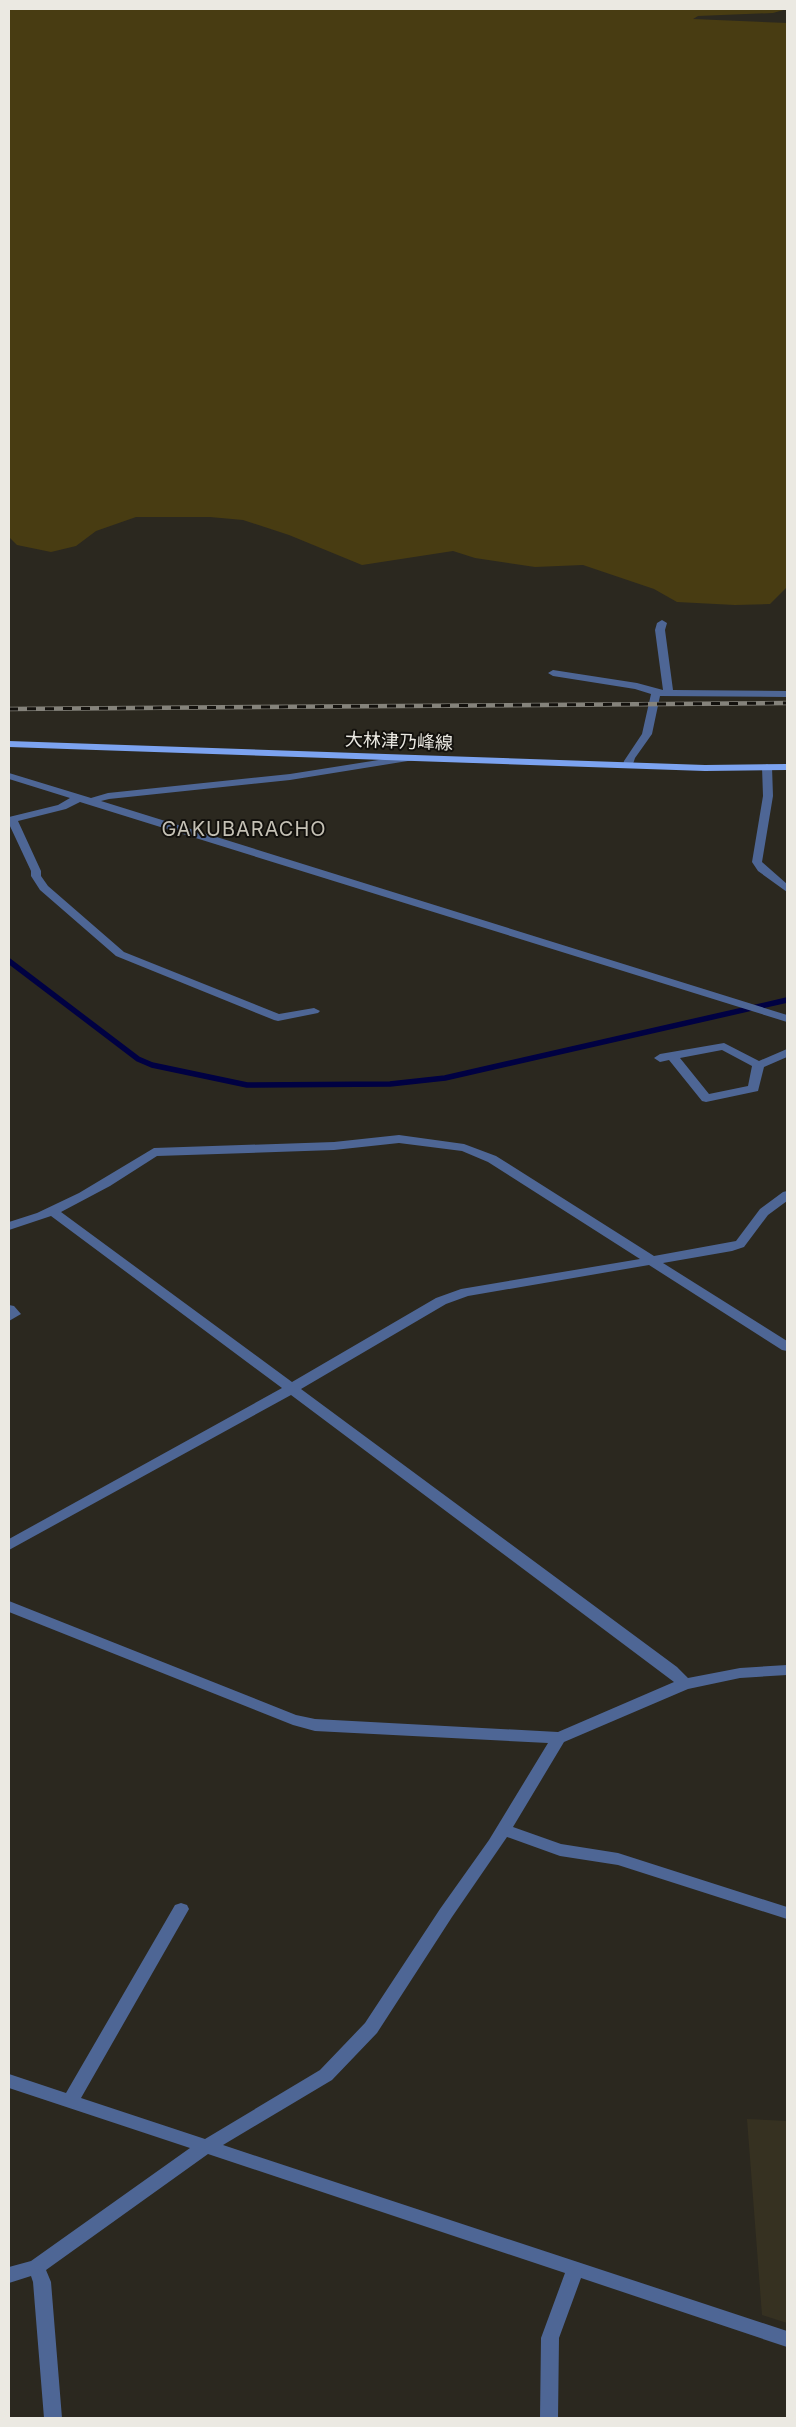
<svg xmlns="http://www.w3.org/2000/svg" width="796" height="2427" viewBox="0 0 796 2427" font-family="Inter,'Noto Sans JP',sans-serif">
  <rect width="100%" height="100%" fill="#2b281f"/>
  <path fill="#363121" d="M 747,2119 L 787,2121 L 787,2323 L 762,2315 Z"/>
  <path fill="#483c12" d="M 9,9 L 787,9 L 773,13 L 698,16 L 693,19 L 787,23 L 787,587 L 770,604 L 735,605 L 677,602 L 654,589 L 583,565 L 535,567 L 475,558 L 453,551 L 362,565 L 289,535 L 243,520 L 210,517 L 136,517 L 96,531 L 76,546 L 51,552 L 17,545 L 9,537 Z"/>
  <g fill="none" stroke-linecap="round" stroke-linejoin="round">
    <path stroke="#000142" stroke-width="5.5" d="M 9,961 L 138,1059 L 152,1065 L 247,1085 L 390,1084 L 445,1078 L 787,1000"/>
    <g fill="#4e6695" fill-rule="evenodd">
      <path d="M 662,620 L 667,623 L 665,630 L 673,690 L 787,691 L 787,697 L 660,696 L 652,734 L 635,758 L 632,767 L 628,768 L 623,765 L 624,761 L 642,734 L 651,694 L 635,689 L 553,676 L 548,673 L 553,670 L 637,683 L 663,690 L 655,630 L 657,623 Z"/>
      <path d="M 410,755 L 414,756 L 414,760 L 290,780 L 109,799 L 101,801 L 787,1015 L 787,1022 L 80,802 L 66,809 L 18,821 L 41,871 L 41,876 L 48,886 L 124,952 L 279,1014 L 314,1008 L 320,1011 L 318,1013 L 278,1021 L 274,1020 L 116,956 L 40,890 L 31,876 L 31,871 L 9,824 L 9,817 L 58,805 L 70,798 L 9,779 L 9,773 L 91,798 L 108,793 L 290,774 Z"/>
      <path d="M 767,764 L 772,767 L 773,796 L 762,862 L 787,884 L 787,892 L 758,871 L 752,862 L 763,796 L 762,767 Z"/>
      <path d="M 724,1043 L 759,1061 L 787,1049 L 787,1057 L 764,1067 L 758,1091 L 706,1102 L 702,1101 L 669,1060 L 660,1062 L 654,1058 L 660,1054 ZM 722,1050 L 752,1066 L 748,1086 L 709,1094 L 680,1058 Z"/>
      <path d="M 399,1135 L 464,1144 L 496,1156 L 654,1256 L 736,1241 L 760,1209 L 783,1192 L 787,1191 L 787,1201 L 768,1215 L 744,1247 L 732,1251 L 663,1263 L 787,1341 L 787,1351 L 782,1350 L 649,1265 L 468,1296 L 446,1304 L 301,1389 L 677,1667 L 688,1678 L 740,1668 L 787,1665 L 787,1675 L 740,1678 L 688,1689 L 564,1742 L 513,1827 L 561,1844 L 618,1853 L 787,1907 L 787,1919 L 618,1865 L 560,1856 L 507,1837 L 452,1917 L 377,2033 L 332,2080 L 223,2145 L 787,2331 L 787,2347 L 581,2278 L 559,2338 L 558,2418 L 540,2418 L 541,2338 L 565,2273 L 208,2154 L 46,2270 L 51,2282 L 62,2418 L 44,2418 L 33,2282 L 31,2276 L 9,2283 L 9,2267 L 31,2261 L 190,2148 L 9,2088 L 9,2074 L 66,2093 L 175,1905 L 181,1903 L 187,1905 L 189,1909 L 81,2098 L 205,2139 L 320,2070 L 365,2023 L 440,1909 L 489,1840 L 548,1743 L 315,1731 L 293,1725 L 9,1612 L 9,1601 L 296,1715 L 315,1719 L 558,1732 L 674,1682 L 291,1395 L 9,1550 L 9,1539 L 282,1388 L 51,1216 L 9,1230 L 9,1222 L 37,1213 L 79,1193 L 154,1148 L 334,1142 ZM 399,1143 L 462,1151 L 488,1162 L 640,1259 L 461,1289 L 436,1298 L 292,1382 L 61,1212 L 110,1186 L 157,1156 L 334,1150 Z"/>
      <path d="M 9,1305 L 14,1306 L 21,1314 L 9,1321 Z"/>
    </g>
    <path fill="#7ca3f0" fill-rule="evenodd" d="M 9,741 L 705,765 L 787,764 L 787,770 L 705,771 L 9,747 Z"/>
    <g stroke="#85837b" stroke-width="4.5">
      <path id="rail" d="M 9,709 L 787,703"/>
    </g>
    <use href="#rail" stroke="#13110d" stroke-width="3" stroke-dasharray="9" stroke-linecap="butt"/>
  </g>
  <g text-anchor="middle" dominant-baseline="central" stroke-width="4" stroke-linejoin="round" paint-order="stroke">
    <g font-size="18" fill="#ebe9e2" stroke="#13110d">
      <text transform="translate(399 741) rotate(2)">大林津乃峰線</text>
    </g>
    <g font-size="20" letter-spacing="1" fill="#c5c1b5" stroke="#13110d">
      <text x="244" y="829">GAKUBARACHO</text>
    </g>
  </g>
  <rect width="796" height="2427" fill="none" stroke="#ebe9e2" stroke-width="20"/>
</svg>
